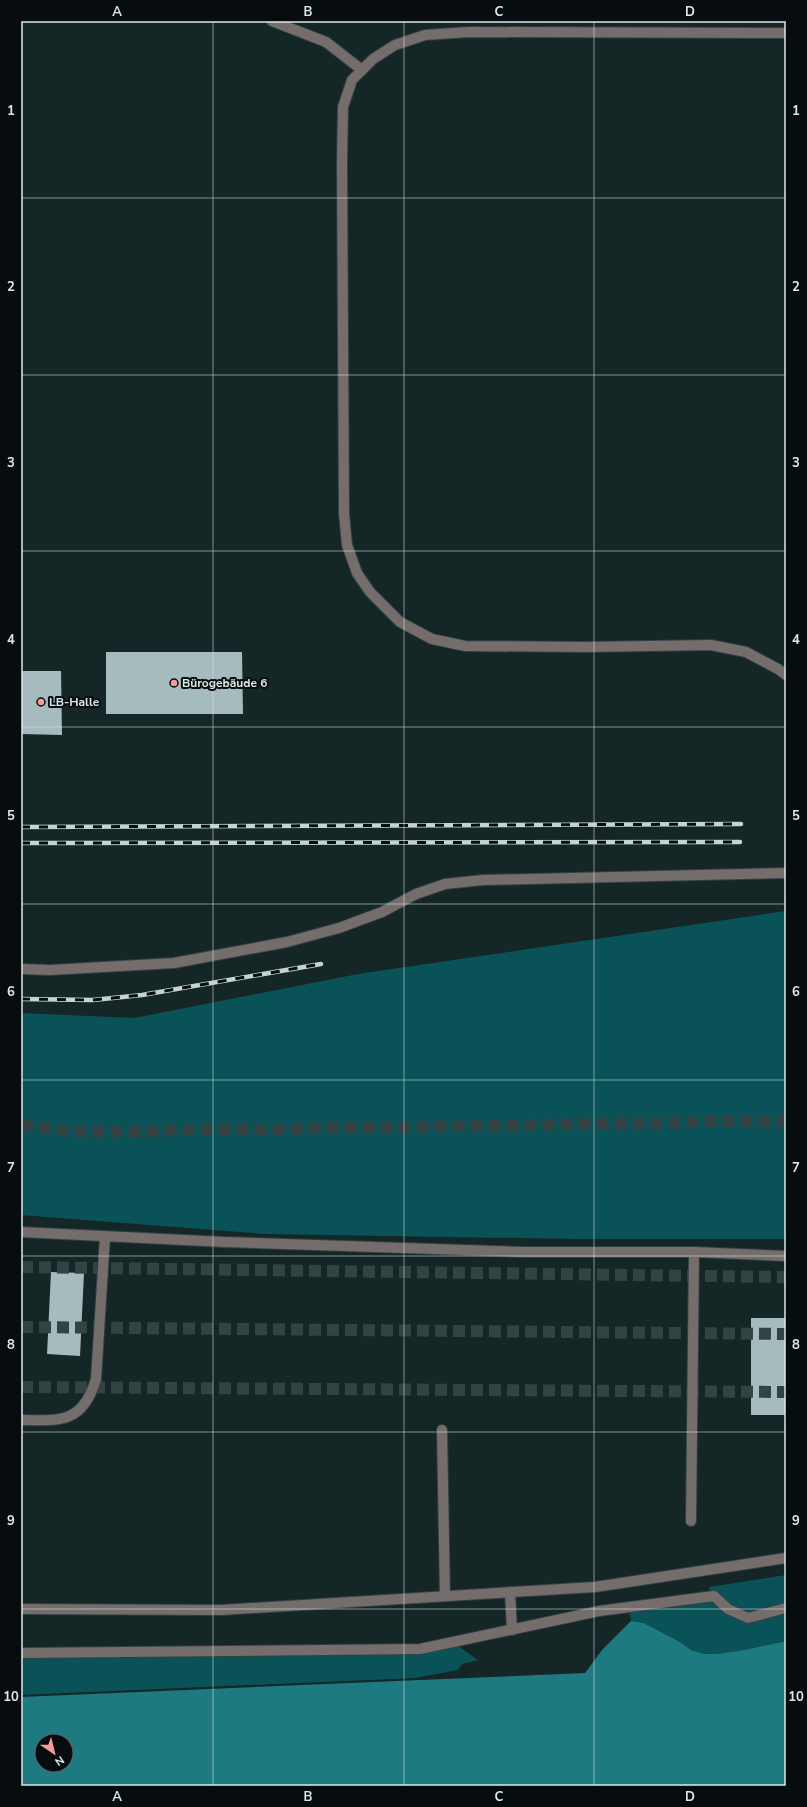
<svg xmlns="http://www.w3.org/2000/svg" width="807" height="1807" viewBox="0 0 807 1807" font-family="'Nunito Sans',sans-serif">
  <rect width="100%" height="100%" fill="#152627"/>
  <g fill="#095358">
    <path d="M 786,911 L 786,1239 L 581,1239 L 265,1234 L 21,1215 L 21,1013 L 134,1018 L 358,974 Z"/>
    <path d="M 786,1575 L 786,1641 L 744,1650 L 717,1654 L 704,1654 L 691,1650 L 680,1642 L 644,1623 L 631,1621 L 629,1610 L 711,1600 L 709,1587 Z"/>
    <path d="M 457,1645 L 478,1660 L 462,1664 L 458,1670 L 415,1678 L 21,1695 L 21,1657 Z"/>
  </g>
  <path fill="#1d7a81" fill-rule="evenodd" d="M 631,1621 L 644,1623 L 680,1642 L 691,1650 L 704,1654 L 717,1654 L 744,1650 L 786,1641 L 786,1786 L 21,1786 L 21,1697 L 585,1673 L 602,1650 ZM 42,1741 L 66,1741 L 66,1765 L 42,1765 Z"/>
  <g fill="#a6bbbd">
    <path d="M 106,652 L 242,652 L 243,714 L 106,714 Z"/>
    <path d="M 21,671 L 61,671 L 62,735 L 21,734 Z"/>
    <path d="M 51,1272 L 84,1273 L 80,1356 L 47,1354 Z"/>
    <rect x="751" y="1318" width="35" height="97"/>
  </g>
  <g fill="none" stroke-linecap="round" stroke-linejoin="round">
    <g stroke="#334344" stroke-width="12" stroke-dasharray="12 6" stroke-linecap="butt">
      <path d="M 21,1125 L 74,1132 L 786,1121"/>
      <path d="M 21,1267 L 786,1277"/>
      <path d="M 21,1327 L 786,1334"/>
      <path d="M 21,1387 L 786,1392"/>
    </g>
    <g stroke="#314142" stroke-width="12">
      <g id="minor">
        <path d="M 272,21 L 326,42 L 362,70"/>
        <path d="M 786,33 L 469,32 L 425,35 L 395,45 L 373,59 L 352,80 L 343,107 L 342,162 L 344,513 L 347,545 L 357,573 L 370,592 L 400,622 L 432,639 L 465,646 L 585,647 L 711,645 L 746,652 L 778,669 L 786,675"/>
        <path d="M 21,969 L 50,970 L 174,963 L 287,942 L 339,928 L 382,912 L 416,894 L 445,884 L 483,880 L 786,873"/>
        <path d="M 21,1232 L 225,1242 L 523,1252 L 694,1252 L 786,1256"/>
        <path d="M 21,1420 C 61,1421 83,1423 96,1379 L 105,1237"/>
        <path d="M 442,1430 L 445,1596"/>
        <path d="M 691,1521 L 694,1252"/>
        <path d="M 510,1592 L 512,1630"/>
        <path d="M 21,1609 L 221,1610 L 595,1587 L 786,1558"/>
        <path d="M 21,1653 L 420,1649 L 599,1611 L 714,1596 L 728,1609 L 748,1618 L 786,1608"/>
      </g>
    </g>
    <use href="#minor" stroke="#756d6c" stroke-width="10"/>
    <g stroke="#c6d2d3" stroke-width="4.5">
      <g id="rail">
        <path d="M 21,827 L 741,824"/>
        <path d="M 21,843 L 740,842"/>
        <path d="M 21,999 L 93,1000 L 142,995 L 321,964"/>
      </g>
    </g>
    <use href="#rail" stroke="#070d0e" stroke-width="3" stroke-dasharray="9" stroke-linecap="butt"/>
  </g>
  <path fill="none" stroke="#dde8e9" stroke-width="1" stroke-opacity="0.55" d="M 213,21 L 213,1786M 404,21 L 404,1786M 594,21 L 594,1786M 21,198 L 786,198M 21,375 L 786,375M 21,551 L 786,551M 21,727 L 786,727M 21,904 L 786,904M 21,1080 L 786,1080M 21,1256 L 786,1256M 21,1432 L 786,1432M 21,1609 L 786,1609"/>
  <g fill="#f59c95" stroke="#070d0e" stroke-width="1.5">
    <circle cx="174" cy="683" r="4"/>
    <circle cx="41" cy="702" r="4"/>
  </g>
  <g text-anchor="middle" dominant-baseline="central" stroke-width="4" stroke-linejoin="round" paint-order="stroke">
    <g font-size="12" font-weight="bold" fill="#dde8e9" stroke="#070d0e" text-anchor="start">
      <text x="182" y="683">Bürogebäude 6</text>
      <text x="49" y="702">LB-Halle</text>
    </g>
  </g>
  <rect width="807" height="1807" fill="none" stroke="#070d0e" stroke-width="44"/>
  <g transform="translate(54 1753) rotate(145)"><circle r="19" fill="#070d0e" stroke="#5d6566"/>
  <path d="M0-3L7 15L0 10L-7 15Z" fill="#f59c95"/>
  <text y="-6" font-size="11" font-weight="bold" text-anchor="middle" fill="#dde8e9">N</text>
  </g>
  <rect x="22" y="22" width="763" height="1763" fill="none" stroke="#dde8e9" stroke-width="1.5"/>
  <g font-size="13" text-anchor="middle" font-weight="bold" fill="#dde8e9">
    <text x="117" y="16">A</text>
    <text x="308" y="16">B</text>
    <text x="499" y="16">C</text>
    <text x="690" y="16">D</text>
    <text x="11" y="115">1</text>
    <text x="796" y="115">1</text>
    <text x="11" y="291">2</text>
    <text x="796" y="291">2</text>
    <text x="11" y="467">3</text>
    <text x="796" y="467">3</text>
    <text x="11" y="644">4</text>
    <text x="796" y="644">4</text>
    <text x="11" y="820">5</text>
    <text x="796" y="820">5</text>
    <text x="11" y="996">6</text>
    <text x="796" y="996">6</text>
    <text x="11" y="1172">7</text>
    <text x="796" y="1172">7</text>
    <text x="11" y="1349">8</text>
    <text x="796" y="1349">8</text>
    <text x="11" y="1525">9</text>
    <text x="796" y="1525">9</text>
    <text x="11" y="1701">10</text>
    <text x="796" y="1701">10</text>
    <text x="117" y="1801">A</text>
    <text x="308" y="1801">B</text>
    <text x="499" y="1801">C</text>
    <text x="690" y="1801">D</text>
  </g>
</svg>
